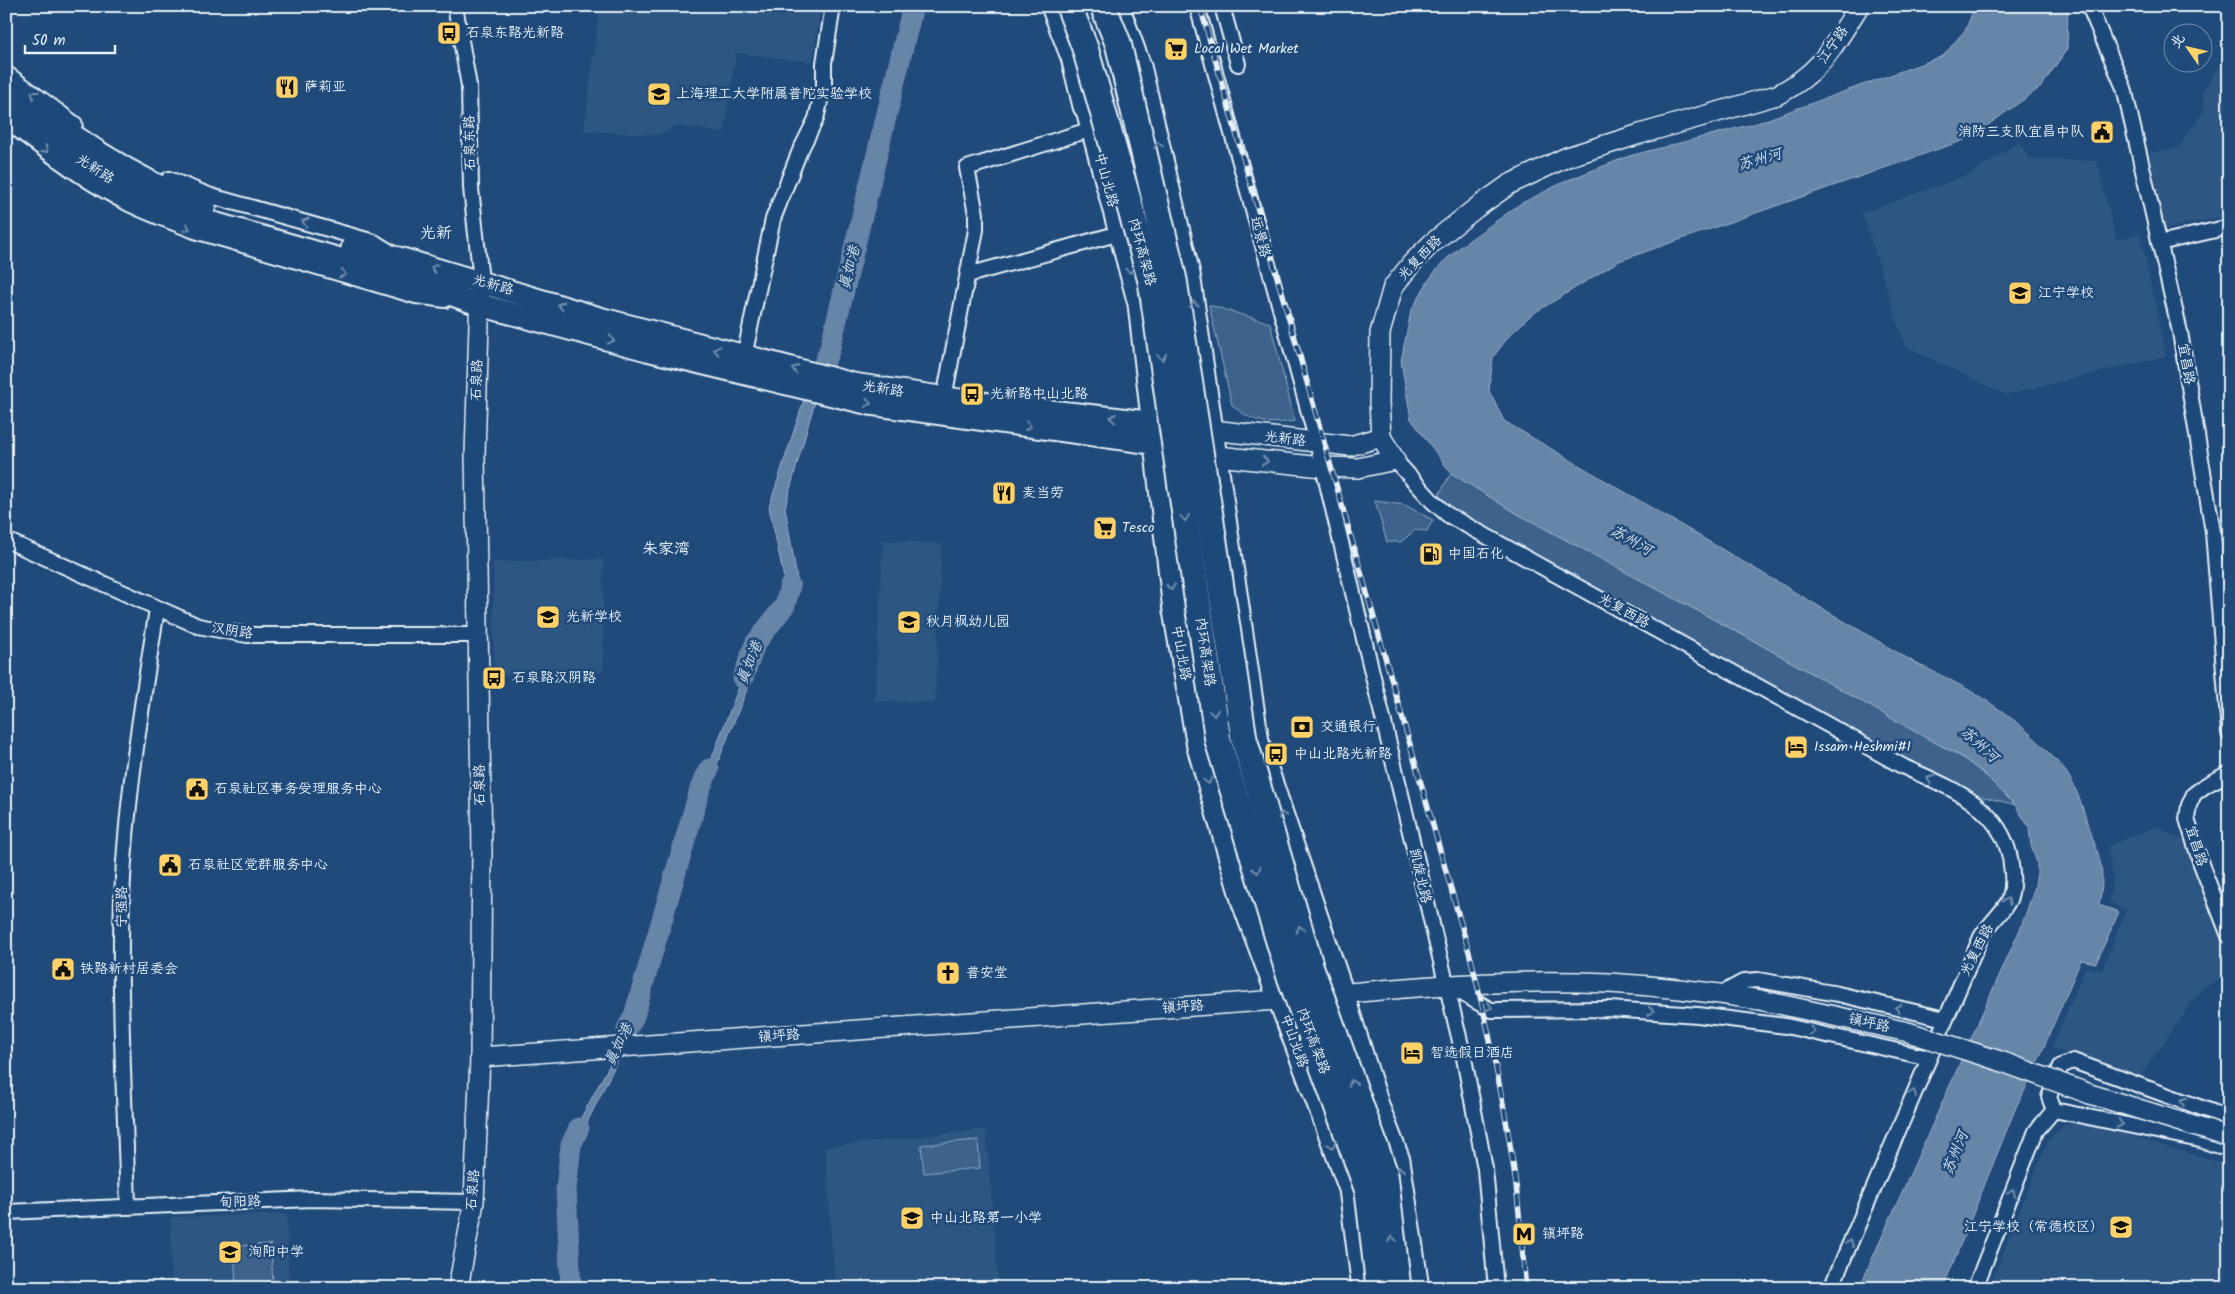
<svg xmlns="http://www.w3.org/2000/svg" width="2235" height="1294" viewBox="0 0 2235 1294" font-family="Kalam,'LXGW WenKai TC',sans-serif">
  <rect width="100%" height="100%" fill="#1f4a7a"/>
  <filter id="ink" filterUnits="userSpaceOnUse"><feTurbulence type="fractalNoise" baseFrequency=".02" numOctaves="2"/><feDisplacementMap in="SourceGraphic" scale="10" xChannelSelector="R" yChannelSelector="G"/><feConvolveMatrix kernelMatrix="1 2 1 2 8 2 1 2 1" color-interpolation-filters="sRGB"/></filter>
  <g filter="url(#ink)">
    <g fill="#2e5683">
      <path d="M 600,6 L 821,6 L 812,62 L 736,53 L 724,133 L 676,126 L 659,135 L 584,131 Z"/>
      <path d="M 2229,53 L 2229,215 L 2166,229 L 2149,153 L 2178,148 L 2205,109 L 2203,90 Z"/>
      <path d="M 2019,142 L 2030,159 L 2097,161 L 2116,240 L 2140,234 L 2166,356 L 2006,395 L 1905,346 L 1862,213 L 1973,173 Z"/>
      <path d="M 883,540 L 942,544 L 935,703 L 875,701 Z"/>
      <path d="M 603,559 L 603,672 L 494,675 L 493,562 Z"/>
      <path d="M 2156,826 L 2187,843 L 2229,956 L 2229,975 L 2202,988 L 2138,1080 L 2052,1048 L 2085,968 L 2102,970 L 2126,910 L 2109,902 L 2113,876 L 2107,847 Z"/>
      <path d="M 2082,1122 L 2229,1165 L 2229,1288 L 1989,1288 L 2047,1142 L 2064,1125 Z"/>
      <path d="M 986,1129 L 999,1288 L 835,1288 L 825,1147 Z"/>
      <path d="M 287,1214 L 289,1288 L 172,1288 L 170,1217 Z"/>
    </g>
    <g fill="#3c628c" stroke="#92aac2">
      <path d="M 1209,305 L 1270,323 L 1295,421 C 1269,425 1252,423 1232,405 Z"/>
      <path d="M 1451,473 L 1516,513 L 1763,646 L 1932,741 C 1970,759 1986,776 2016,805 L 1956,790 L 1436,500 Z"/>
      <path d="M 1375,501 L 1405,505 L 1433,520 L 1427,531 L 1415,530 L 1401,542 L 1387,542 Z"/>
      <path d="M 978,1140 L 980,1168 L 924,1173 L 921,1145 Z"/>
      <path d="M 271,1244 L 273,1288 L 236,1288 L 234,1246 Z"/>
    </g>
    <g fill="#6685a7" stroke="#9ab0c7">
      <path d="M 1975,6 L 2068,6 L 2067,49 L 2041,87 L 1970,138 L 1619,261 L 1531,315 L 1510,335 L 1493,357 L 1489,391 L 1504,421 L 1917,664 C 1966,686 2012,712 2048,752 C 2054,758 2061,765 2066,772 C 2077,788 2083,809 2089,828 C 2100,858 2106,871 2099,905 L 2119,912 L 2096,963 L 2081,960 L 2029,1082 L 2016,1107 L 1943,1288 L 1859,1288 L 2021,927 L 2034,890 L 2037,874 L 2037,863 L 2031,845 L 2029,827 L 2015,805 L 1981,771 L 1958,754 L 1932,741 L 1763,646 L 1516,513 L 1451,473 L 1411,419 L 1401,361 L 1411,311 L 1428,281 L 1441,264 L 1460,247 L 1520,204 L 1568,180 L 1629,156 L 1757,123 L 1943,56 L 1966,29 Z"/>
      <path d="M 804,400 L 815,401 L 785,507 L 798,585 L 793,609 L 763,649 L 706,792 L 644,1007 L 571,1155 L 566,1189 L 568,1262 L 577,1288 L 567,1288 L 563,1263 L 562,1189 L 568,1142 L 610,1064 L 637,1006 L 700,789 L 753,650 L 780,611 L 785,582 L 769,507 Z"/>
    </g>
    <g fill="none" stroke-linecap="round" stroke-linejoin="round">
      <g stroke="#6685a7" stroke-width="21">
        <path d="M 813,392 L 830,348 L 913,6"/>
        <path d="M 743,678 L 755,644 L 785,605 L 790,586"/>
        <path d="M 627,1029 L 634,1016 L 700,789 L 709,769"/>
        <path d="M 571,1288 L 566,1189 L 571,1145 L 579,1128"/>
      </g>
      <g stroke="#e8f1f8" stroke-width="18">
        <g id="street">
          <path d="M 455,6 L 469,86 L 471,188 L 481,281"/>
          <path d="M 1197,6 L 1317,442 L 1464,1058 L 1485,1169 L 1496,1288"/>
          <path d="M 1222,6 L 1238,64"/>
          <path d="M 2089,6 L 2124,88 L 2180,332 L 2213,532 L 2229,733"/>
          <path d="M 6,73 L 75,124"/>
          <path d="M 6,121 C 46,151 86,183 131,205 C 152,215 174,223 195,231 L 416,296 L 445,300"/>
          <path d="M 169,179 L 211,196 L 374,242 L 392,253"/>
          <path d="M 2159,243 L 2229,227"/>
          <path d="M 968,275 L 1120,233"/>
          <path d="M 744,357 L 773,219 L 799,153 L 816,119 L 824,85 L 824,63 L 833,6"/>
          <path d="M 944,398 L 976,230 L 976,214 L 967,168 L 1092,129"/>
          <path d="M 1395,460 L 1433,502 L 1448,515 L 1904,767 C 1948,787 2000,805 2010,858 C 2012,871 2014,884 2010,897 C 2008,907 1988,925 1981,937 L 1831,1288"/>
          <path d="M 6,540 L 198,626 L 247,635 L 477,635"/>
          <path d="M 2229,773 L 2206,785 L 2194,794 L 2189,805 L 2187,819 L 2201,864 L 2229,936"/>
          <path d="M 1447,985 L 1491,1010 L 1609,1009 L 1698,1015 L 1786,1026 L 1929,1058"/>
          <path d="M 1721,994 L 1745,981 L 1758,980 L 1838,994 L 1945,1019"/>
          <path d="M 2054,1110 L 2049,1097 L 2061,1066 L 2073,1061 L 2229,1118"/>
          <path d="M 128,1207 C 125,1098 117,987 123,878 C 128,788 143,698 157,609"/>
          <path d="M 6,1212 L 312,1199 L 474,1202"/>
          <path d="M 1975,1288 L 2036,1131 L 2054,1110 L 2200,1140 L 2229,1149"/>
        </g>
      </g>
      <g stroke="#e8f1f8" stroke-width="22">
        <g id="secondary">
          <path d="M 1213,430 L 1350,446 L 1381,437"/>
          <path d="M 1217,456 L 1322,467 L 1358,468 L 1395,460 L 1381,437 L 1379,402 L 1380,333 L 1393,287 L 1412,263 L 1432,243 L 1476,208 L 1510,184 L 1567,157 L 1640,134 L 1777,95 C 1821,73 1833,47 1859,6"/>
          <path d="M 1330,995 C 1422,985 1516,979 1609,983 C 1660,986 1710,992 1760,1000"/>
          <path d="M 480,1057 L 1293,999"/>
          <path d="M 458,1288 L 474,1202 L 480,1057 L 482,851 L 475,455 L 480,291"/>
        </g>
      </g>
      <g stroke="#e8f1f8" stroke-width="25">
        <g id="primary">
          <path d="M 1118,6 L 1140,66 L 1189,274 L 1258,742 L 1343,994 L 1379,1108 L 1399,1160 L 1418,1288"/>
          <path d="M 6,87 C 71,135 128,177 205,206"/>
          <path d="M 1082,91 L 1139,304 L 1174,611 L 1198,747 L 1243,903 L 1350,1189 L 1363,1288"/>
          <path d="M 6,107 L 93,168 L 143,196 L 170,209 L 203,220 L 400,276 L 480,305 L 647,350 L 870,404 L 1166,445"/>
          <path d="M 352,248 L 372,254 L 399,258 L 603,319 L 853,384 L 973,402 L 1165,424"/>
        </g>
      </g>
      <g stroke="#e8f1f8" stroke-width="29">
        <path id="highway" d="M 1054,6 L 1074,57 L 1086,106"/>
      </g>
      <use href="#street" stroke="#1f4a7a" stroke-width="14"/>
      <use href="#secondary" stroke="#1f4a7a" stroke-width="19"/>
      <use href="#primary" stroke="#1f4a7a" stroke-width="21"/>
      <use href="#highway" stroke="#1f4a7a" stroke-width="25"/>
      <g stroke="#e8f1f8" stroke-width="5.5">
        <path id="rail" d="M 1200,6 L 1471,959 C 1489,1031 1505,1104 1515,1178 C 1520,1214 1522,1251 1526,1288"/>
      </g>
      <use href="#rail" stroke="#1f4a7a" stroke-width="4" stroke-dasharray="11" stroke-linecap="butt"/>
      <g stroke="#e8f1f8" stroke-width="22" stroke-linecap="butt">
        <path id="secondary-bridge" d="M 1760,1000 L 1908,1032 L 2000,1061 L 2090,1094 L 2229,1137"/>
      </g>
      <g stroke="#e8f1f8" stroke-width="29" stroke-linecap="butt">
        <g id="highway-bridge">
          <path d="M 1069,6 L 1085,48 L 1151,281 L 1218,741 L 1289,974 L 1368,1191 L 1379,1288"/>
          <path d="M 1103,6 L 1118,43 L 1174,280 L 1244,739 L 1311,968 L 1385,1174 L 1398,1288"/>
        </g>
      </g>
      <use href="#secondary-bridge" stroke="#1f4a7a" stroke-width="19"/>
      <use href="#highway-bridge" stroke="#1f4a7a" stroke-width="25"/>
    </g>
    <defs><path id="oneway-chevron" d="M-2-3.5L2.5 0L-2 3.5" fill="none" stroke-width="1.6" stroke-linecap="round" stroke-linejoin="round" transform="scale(1.25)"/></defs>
    <g stroke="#6f8dac">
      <use href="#oneway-chevron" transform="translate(34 94) rotate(-143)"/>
      <use href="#oneway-chevron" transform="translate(1158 145) rotate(-103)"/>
      <use href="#oneway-chevron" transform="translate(45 150) rotate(37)"/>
      <use href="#oneway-chevron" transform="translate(305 222) rotate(-164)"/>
      <use href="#oneway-chevron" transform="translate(187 228) rotate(20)"/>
      <use href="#oneway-chevron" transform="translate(434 268) rotate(-164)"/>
      <use href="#oneway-chevron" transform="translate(1130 270) rotate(75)"/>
      <use href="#oneway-chevron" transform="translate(343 274) rotate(16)"/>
      <use href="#oneway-chevron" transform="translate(1194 304) rotate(-99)"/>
      <use href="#oneway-chevron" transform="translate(561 305) rotate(-163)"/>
      <use href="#oneway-chevron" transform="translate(611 340) rotate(15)"/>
      <use href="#oneway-chevron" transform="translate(717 350) rotate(-165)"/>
      <use href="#oneway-chevron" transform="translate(1162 357) rotate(82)"/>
      <use href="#oneway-chevron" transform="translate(795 369) rotate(-167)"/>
      <use href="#oneway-chevron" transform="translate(868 403) rotate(11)"/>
      <use href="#oneway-chevron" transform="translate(1113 418) rotate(-174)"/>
      <use href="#oneway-chevron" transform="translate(1028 426) rotate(7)"/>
      <use href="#oneway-chevron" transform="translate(1265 461) rotate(6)"/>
      <use href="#oneway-chevron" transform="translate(1185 518) rotate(82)"/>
      <use href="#oneway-chevron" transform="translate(1171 587) rotate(83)"/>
      <use href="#oneway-chevron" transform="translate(1214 713) rotate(82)"/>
      <use href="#oneway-chevron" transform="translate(1930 779) rotate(-155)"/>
      <use href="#oneway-chevron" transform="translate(1208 781) rotate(74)"/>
      <use href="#oneway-chevron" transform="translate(1282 815) rotate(-109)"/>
      <use href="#oneway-chevron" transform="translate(1257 870) rotate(73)"/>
      <use href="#oneway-chevron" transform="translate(2007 901) rotate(-63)"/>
      <use href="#oneway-chevron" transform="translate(1300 929) rotate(-106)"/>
      <use href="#oneway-chevron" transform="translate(1489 1007) rotate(18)"/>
      <use href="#oneway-chevron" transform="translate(1898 1008) rotate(-167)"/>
      <use href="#oneway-chevron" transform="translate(1651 1011) rotate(4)"/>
      <use href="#oneway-chevron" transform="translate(1812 1031) rotate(11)"/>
      <use href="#oneway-chevron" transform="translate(1352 1083) rotate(-110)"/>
      <use href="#oneway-chevron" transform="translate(1913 1093) rotate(-67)"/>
      <use href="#oneway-chevron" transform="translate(2183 1101) rotate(-160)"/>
      <use href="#oneway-chevron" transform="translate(2120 1124) rotate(12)"/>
      <use href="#oneway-chevron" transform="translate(1332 1145) rotate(69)"/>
      <use href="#oneway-chevron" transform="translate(1400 1170) rotate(-99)"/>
      <use href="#oneway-chevron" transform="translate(2012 1193) rotate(-69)"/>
      <use href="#oneway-chevron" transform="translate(1392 1239) rotate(-97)"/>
      <use href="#oneway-chevron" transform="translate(1850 1243) rotate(-67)"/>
    </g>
  </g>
  <defs>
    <g id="bus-square" transform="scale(1.25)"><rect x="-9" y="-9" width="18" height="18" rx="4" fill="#ffd166" stroke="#1f4a7a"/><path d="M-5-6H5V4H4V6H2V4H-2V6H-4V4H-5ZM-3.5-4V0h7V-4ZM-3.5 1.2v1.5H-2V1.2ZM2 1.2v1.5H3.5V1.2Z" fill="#111"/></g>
    <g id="supermarket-square" transform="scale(1.25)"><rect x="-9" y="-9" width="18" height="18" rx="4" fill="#ffd166" stroke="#1f4a7a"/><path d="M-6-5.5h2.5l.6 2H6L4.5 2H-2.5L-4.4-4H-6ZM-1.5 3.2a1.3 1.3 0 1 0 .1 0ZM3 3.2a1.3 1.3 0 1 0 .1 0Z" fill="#111"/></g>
    <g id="restaurant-square" transform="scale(1.25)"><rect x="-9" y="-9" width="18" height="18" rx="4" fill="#ffd166" stroke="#1f4a7a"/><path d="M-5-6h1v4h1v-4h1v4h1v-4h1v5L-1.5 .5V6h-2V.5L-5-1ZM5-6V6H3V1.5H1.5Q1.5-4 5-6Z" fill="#111"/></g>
    <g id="school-square" transform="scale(1.25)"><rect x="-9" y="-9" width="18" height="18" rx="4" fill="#ffd166" stroke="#1f4a7a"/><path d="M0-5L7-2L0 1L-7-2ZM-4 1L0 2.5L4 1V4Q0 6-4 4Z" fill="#111"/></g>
    <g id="civic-square" transform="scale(1.25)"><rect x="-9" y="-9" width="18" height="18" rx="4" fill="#ffd166" stroke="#1f4a7a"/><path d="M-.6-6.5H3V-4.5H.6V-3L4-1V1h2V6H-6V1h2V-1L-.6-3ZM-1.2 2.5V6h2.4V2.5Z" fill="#111"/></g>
    <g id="fuel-square" transform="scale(1.25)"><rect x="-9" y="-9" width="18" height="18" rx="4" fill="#ffd166" stroke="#1f4a7a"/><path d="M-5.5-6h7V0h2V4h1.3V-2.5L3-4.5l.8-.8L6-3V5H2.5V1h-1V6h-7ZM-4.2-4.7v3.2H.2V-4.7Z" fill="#111"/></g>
    <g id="bank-square" transform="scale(1.25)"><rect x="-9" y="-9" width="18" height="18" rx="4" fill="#ffd166" stroke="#1f4a7a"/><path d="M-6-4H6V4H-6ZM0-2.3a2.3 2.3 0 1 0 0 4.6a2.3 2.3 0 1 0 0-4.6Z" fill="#111"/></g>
    <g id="hotel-square" transform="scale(1.25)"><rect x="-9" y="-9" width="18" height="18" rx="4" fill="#ffd166" stroke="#1f4a7a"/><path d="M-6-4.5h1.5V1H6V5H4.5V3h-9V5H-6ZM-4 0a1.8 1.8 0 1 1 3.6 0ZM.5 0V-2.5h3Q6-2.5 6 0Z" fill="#111"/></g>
    <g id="church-square" transform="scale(1.25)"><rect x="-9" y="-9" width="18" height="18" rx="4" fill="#ffd166" stroke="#1f4a7a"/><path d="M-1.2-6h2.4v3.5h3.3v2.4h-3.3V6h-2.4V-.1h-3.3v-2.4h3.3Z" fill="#111"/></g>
    <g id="metro-square" transform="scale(1.25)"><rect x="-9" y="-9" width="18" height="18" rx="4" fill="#ffd166" stroke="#1f4a7a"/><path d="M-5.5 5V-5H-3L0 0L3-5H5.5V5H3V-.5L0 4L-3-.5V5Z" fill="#111"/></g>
  </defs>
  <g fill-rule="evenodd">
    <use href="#bus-square" x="449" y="33"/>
    <use href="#supermarket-square" x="1176" y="49"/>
    <use href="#restaurant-square" x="287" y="87"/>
    <use href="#school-square" x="659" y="94"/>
    <use href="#civic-square" x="2102" y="132"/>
    <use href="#school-square" x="2020" y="293"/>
    <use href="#bus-square" x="972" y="394"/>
    <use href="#restaurant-square" x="1004" y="493"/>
    <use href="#supermarket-square" x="1105" y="528"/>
    <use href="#fuel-square" x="1431" y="554"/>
    <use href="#school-square" x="548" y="617"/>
    <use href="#school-square" x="909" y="622"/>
    <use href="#bus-square" x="494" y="678"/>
    <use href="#bank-square" x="1302" y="727"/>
    <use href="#hotel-square" x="1796" y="747"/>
    <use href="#bus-square" x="1276" y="754"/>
    <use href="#civic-square" x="197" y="789"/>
    <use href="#civic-square" x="170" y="865"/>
    <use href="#civic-square" x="63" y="969"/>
    <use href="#church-square" x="948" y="973"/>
    <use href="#hotel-square" x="1412" y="1053"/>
    <use href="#school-square" x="912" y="1218"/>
    <use href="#school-square" x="2121" y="1227"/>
    <use href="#metro-square" x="1524" y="1234"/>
    <use href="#school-square" x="230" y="1252"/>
  </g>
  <g text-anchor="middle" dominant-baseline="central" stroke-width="5" stroke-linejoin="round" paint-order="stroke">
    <g font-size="14" fill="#e8f1f8" stroke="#1f4a7a" text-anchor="start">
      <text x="466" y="33">石泉东路光新路</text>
      <text x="1194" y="49">Local Wet Market</text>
      <text x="304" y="87">萨莉亚</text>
      <text x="676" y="94">上海理工大学附属普陀实验学校</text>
      <text x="2084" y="132" text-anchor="end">消防三支队宜昌中队</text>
      <text x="2038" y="293">江宁学校</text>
      <text x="990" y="394">光新路中山北路</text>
      <text x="1022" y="493">麦当劳</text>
      <text x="1122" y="528">Tesco</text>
      <text x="1448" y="554">中国石化</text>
      <text x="566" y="617">光新学校</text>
      <text x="926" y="622">秋月枫幼儿园</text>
      <text x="512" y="678">石泉路汉阴路</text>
      <text x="1320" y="727">交通银行</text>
      <text x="1814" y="747">Issam Heshmi#1</text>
      <text x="1294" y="754">中山北路光新路</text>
      <text x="214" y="789">石泉社区事务受理服务中心</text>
      <text x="188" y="865">石泉社区党群服务中心</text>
      <text x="80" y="969">铁路新村居委会</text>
      <text x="966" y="973">普安堂</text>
      <text x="1430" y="1053">智选假日酒店</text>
      <text x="930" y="1218">中山北路第一小学</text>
      <text x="2104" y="1227" text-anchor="end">江宁学校（常德校区）</text>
      <text x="1542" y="1234">镇坪路</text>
      <text x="248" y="1252">洵阳中学</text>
    </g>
    <g font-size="14" fill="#e8f1f8" stroke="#1f4a7a">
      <text transform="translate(1833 45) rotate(-55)">江宁路</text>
      <text transform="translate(470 143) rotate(-91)">石泉东路</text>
      <text transform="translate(95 169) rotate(33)">光新路</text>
      <text transform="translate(1106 180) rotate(75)">中山北路</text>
      <text transform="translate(1260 237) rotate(75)">远景路</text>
      <text transform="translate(1142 252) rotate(75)">内环高架路</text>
      <text transform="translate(1420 258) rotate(-46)">光复西路</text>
      <text transform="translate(493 285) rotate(16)">光新路</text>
      <text transform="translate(2186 364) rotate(80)">宜昌路</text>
      <text transform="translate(477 380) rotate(-88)">石泉路</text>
      <text transform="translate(883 389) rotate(9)">光新路</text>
      <text transform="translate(1285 439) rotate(7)">光新路</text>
      <text transform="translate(1624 611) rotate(29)">光复西路</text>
      <text transform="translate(232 631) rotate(8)">汉阴路</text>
      <text transform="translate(1205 652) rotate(82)">内环高架路</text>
      <text transform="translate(1181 653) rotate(80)">中山北路</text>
      <text transform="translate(480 785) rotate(-91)">石泉路</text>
      <text transform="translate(2196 846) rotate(72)">宜昌路</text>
      <text transform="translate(1420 876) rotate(77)">凯旋北路</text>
      <text transform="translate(122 907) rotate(-89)">宁强路</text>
      <text transform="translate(1977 950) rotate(-63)">光复西路</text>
      <text transform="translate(1183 1007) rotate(-4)">镇坪路</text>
      <text transform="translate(1869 1023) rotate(13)">镇坪路</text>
      <text transform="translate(779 1036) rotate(-4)">镇坪路</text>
      <text transform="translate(1294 1041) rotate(70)">中山北路</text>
      <text transform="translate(1313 1041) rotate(70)">内环高架路</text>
      <text transform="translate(473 1190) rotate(-85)">石泉路</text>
      <text transform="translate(240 1202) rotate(-2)">旬阳路</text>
    </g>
    <g font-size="15" font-style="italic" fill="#d4e1ec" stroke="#1f4a7a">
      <text transform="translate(1760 160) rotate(-16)">苏州河</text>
      <text transform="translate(850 268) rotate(-76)">真如港</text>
      <text transform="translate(1631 541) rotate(29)">苏州河</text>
      <text transform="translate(750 663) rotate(-68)">真如港</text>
      <text transform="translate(1979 745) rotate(42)">苏州河</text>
      <text transform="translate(619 1045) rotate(-64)">真如港</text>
      <text transform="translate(1956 1153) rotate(-68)">苏州河</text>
    </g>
    <g font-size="16" fill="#e8f1f8" stroke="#1f4a7a">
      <text x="436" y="233">光新</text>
      <text x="666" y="549">朱家湾</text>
    </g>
  </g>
  <rect width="2235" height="1294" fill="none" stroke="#1f4a7a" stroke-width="25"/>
  <rect x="12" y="12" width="2210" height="1269" fill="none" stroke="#e8f1f8" stroke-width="2" filter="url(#ink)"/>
  <g transform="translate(2188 48) rotate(304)"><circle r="24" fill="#1f4a7a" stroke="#6f8dac"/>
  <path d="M0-4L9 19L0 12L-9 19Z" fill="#ffd166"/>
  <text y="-8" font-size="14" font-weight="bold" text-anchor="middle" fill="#e8f1f8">北</text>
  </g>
  <path d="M25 45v8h90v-8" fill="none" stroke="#e8f1f8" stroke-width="2.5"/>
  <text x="32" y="45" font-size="15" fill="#e8f1f8" stroke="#1f4a7a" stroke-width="4" paint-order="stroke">50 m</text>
</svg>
